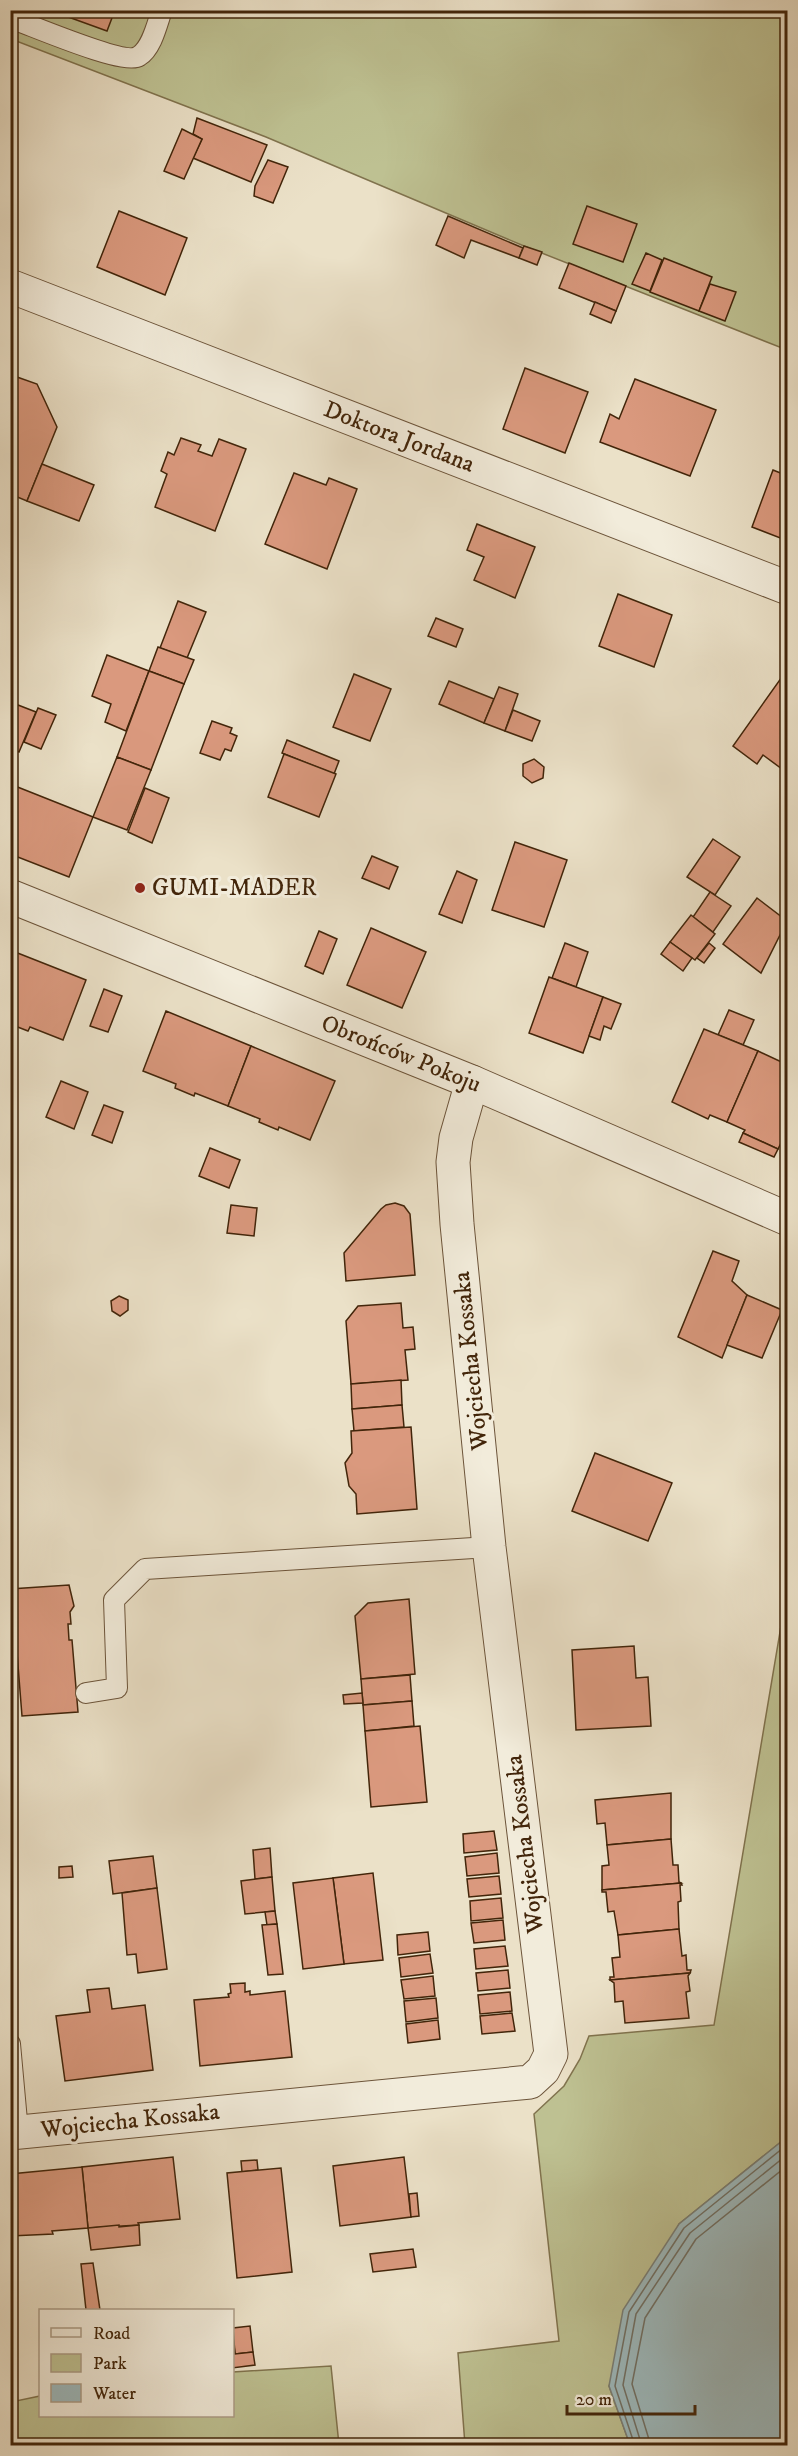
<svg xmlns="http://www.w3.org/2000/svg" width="798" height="2456" viewBox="0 0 798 2456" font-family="'IM FELL DW Pica',serif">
  <rect width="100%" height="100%" fill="#ebe1c8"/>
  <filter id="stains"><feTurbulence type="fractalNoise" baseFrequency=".00333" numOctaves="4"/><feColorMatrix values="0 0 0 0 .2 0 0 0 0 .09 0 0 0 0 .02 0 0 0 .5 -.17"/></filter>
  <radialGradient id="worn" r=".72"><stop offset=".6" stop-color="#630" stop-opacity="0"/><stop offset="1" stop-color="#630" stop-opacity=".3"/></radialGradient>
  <g fill="#bec192" stroke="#80734e" stroke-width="1.5">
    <path d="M 10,11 L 787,11 L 787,350 L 524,246 L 266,137 L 11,39 Z"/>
    <path d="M 782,1620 L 787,1622 L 787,2137 L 679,2224 L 609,2386 L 630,2445 L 465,2445 L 458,2353 L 559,2341 L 534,2114 L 564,2086 L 580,2059 L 589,2036 L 714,2025 Z"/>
    <path d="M 331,2366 L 339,2445 L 11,2445 L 11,2402 L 40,2396 L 40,2416 L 232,2416 L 233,2372 Z"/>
  </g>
  <path fill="#9dbbc0" stroke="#797f77" stroke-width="1.5" d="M 787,2137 L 787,2445 L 630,2445 L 609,2386 L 623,2310 L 679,2224 Z"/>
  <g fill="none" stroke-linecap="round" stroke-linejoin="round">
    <g stroke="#707065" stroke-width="1.5">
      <path d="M 635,2446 L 615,2386 L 629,2312 L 684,2228 L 788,2144"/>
      <path d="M 642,2446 L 623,2385 L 636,2314 L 690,2233 L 788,2154"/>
      <path d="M 651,2446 L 632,2384 L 645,2318 L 696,2239 L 788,2165"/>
    </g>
  </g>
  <g fill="#da997e" stroke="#42250a" stroke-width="1.5">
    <path d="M 49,10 L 115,10 L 107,31 Z"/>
    <path d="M 197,118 L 267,145 L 251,182 L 193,158 L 202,139 L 193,134 Z"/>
    <path d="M 182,129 L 202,139 L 184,179 L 164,171 Z"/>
    <path d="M 268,160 L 288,167 L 273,203 L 254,196 L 255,186 Z"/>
    <path d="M 587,206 L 637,224 L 623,262 L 573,244 Z"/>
    <path d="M 119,211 L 187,238 L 165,295 L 97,267 Z"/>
    <path d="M 448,216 L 523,248 L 519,258 L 471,240 L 464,258 L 436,245 Z"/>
    <path d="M 524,246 L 542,252 L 537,265 L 519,258 Z"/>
    <path d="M 646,253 L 662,260 L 650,291 L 632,284 Z"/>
    <path d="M 664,258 L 712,277 L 699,311 L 650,292 Z"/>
    <path d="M 569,263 L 626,286 L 616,311 L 559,288 Z"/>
    <path d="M 710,284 L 736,292 L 725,321 L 699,311 Z"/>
    <path d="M 595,302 L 616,311 L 611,323 L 590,314 Z"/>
    <path d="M 525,368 L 588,392 L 565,453 L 503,429 Z"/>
    <path d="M 17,377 L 37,384 L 57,427 L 27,501 L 10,494 L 10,380 Z"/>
    <path d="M 635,379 L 716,410 L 690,476 L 600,442 L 610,414 L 619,419 Z"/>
    <path d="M 181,438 L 201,445 L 198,451 L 212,456 L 219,439 L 246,449 L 215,531 L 155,507 L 167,474 L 161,471 L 168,452 L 174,455 Z"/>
    <path d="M 42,464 L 94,485 L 79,521 L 27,501 Z"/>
    <path d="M 773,470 L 788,476 L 788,541 L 752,527 Z"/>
    <path d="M 294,473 L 326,485 L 329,478 L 357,489 L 327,569 L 265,544 Z"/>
    <path d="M 477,524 L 535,547 L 515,598 L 474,580 L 484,557 L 467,550 Z"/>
    <path d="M 618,594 L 672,615 L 654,667 L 599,646 Z"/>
    <path d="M 178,601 L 206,612 L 187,658 L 160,648 Z"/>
    <path d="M 436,618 L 463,629 L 456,647 L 428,636 Z"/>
    <path d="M 158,647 L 194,660 L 184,684 L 149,671 Z"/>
    <path d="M 107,655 L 149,671 L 126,731 L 105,722 L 111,704 L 92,696 Z"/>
    <path d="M 149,671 L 184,684 L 151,770 L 117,757 Z"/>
    <path d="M 354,674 L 391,689 L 370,741 L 333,727 Z"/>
    <path d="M 784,674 L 788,677 L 788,762 L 782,769 L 763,755 L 757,764 L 733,746 Z"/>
    <path d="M 449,681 L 494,699 L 484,723 L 439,704 Z"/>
    <path d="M 499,687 L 518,694 L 505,731 L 484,723 Z"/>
    <path d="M 18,705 L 36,712 L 19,752 L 10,748 L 10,722 Z"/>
    <path d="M 38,708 L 56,715 L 41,749 L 24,742 Z"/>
    <path d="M 513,710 L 540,721 L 532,741 L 505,731 Z"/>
    <path d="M 212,721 L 232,728 L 230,733 L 237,736 L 231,751 L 225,749 L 220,760 L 200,753 Z"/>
    <path d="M 287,740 L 339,761 L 334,774 L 282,753 Z"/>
    <path d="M 284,754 L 336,774 L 319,817 L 268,797 Z"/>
    <path d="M 117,757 L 151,770 L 127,830 L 93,817 Z"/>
    <path d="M 534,759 L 544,767 L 543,778 L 532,783 L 523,776 L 523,764 Z"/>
    <path d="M 10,784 L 93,817 L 69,877 L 10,854 Z"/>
    <path d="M 145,788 L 169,798 L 152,843 L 128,832 Z"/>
    <path d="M 713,839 L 740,857 L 715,895 L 687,877 Z"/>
    <path d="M 515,842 L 567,860 L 544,927 L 492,910 Z"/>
    <path d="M 372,856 L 398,867 L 389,889 L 362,878 Z"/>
    <path d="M 457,871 L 477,880 L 462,923 L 439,914 Z"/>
    <path d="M 710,892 L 731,906 L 713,932 L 693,917 Z"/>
    <path d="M 757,898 L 787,921 L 761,973 L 723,944 Z"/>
    <path d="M 691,915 L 715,934 L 695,960 L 670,942 Z"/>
    <path d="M 371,928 L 426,952 L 402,1008 L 347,985 Z"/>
    <path d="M 319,931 L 337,939 L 323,974 L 305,966 Z"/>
    <path d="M 670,942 L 692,958 L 683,971 L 661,954 Z"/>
    <path d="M 565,943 L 588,952 L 576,987 L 552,978 Z"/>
    <path d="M 709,943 L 715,948 L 704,963 L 697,958 Z"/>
    <path d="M 10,950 L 86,980 L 63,1040 L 30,1027 L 28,1031 L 10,1024 L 12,1020 L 10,1019 Z"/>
    <path d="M 549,977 L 603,997 L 583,1053 L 529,1033 Z"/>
    <path d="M 104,989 L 122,996 L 108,1032 L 90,1026 Z"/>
    <path d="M 603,997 L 621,1004 L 611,1029 L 604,1026 L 600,1040 L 589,1036 Z"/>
    <path d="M 729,1010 L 754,1020 L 743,1045 L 718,1035 Z"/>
    <path d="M 166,1011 L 251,1046 L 228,1106 L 195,1093 L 194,1096 L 175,1088 L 176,1084 L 143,1071 Z"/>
    <path d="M 704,1029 L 758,1051 L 727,1122 L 710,1115 L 708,1119 L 672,1102 Z"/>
    <path d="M 251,1046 L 335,1081 L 310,1140 L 279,1127 L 278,1130 L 259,1122 L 260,1119 L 228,1106 Z"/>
    <path d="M 758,1051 L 788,1065 L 788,1129 L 778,1149 L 743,1133 L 745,1130 L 727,1122 Z"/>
    <path d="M 61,1081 L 88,1092 L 74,1129 L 46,1117 Z"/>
    <path d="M 104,1105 L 123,1112 L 112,1143 L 92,1135 Z"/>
    <path d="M 743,1133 L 778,1149 L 774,1157 L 739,1142 Z"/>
    <path d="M 210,1148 L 240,1160 L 229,1188 L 199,1176 Z"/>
    <path d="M 395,1203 L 404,1206 L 410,1214 L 415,1275 L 346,1281 L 344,1253 L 381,1209 L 386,1205 Z"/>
    <path d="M 231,1205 L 257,1208 L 254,1236 L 227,1233 Z"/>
    <path d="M 713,1251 L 739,1261 L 732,1281 L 747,1295 L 722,1358 L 678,1337 Z"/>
    <path d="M 747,1295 L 782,1310 L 762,1358 L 727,1345 Z"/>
    <path d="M 119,1296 L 128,1300 L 128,1310 L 120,1316 L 112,1311 L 111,1301 Z"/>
    <path d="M 401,1303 L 403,1328 L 413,1327 L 415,1349 L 405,1350 L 408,1380 L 351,1384 L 346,1321 L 358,1306 Z"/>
    <path d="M 401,1380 L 402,1405 L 352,1409 L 351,1384 Z"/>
    <path d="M 402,1405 L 404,1427 L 354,1431 L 352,1409 Z"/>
    <path d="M 411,1427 L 417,1509 L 357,1514 L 356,1494 L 349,1486 L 345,1463 L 352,1453 L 351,1431 Z"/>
    <path d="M 595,1453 L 672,1483 L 648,1541 L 572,1511 Z"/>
    <path d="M 69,1585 L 74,1606 L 70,1612 L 71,1624 L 68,1624 L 69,1640 L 72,1640 L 78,1712 L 22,1716 L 16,1640 L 10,1640 L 10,1589 Z"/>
    <path d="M 409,1599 L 415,1674 L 361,1679 L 355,1616 L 368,1603 Z"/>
    <path d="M 634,1646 L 636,1678 L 648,1677 L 651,1726 L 576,1730 L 572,1650 Z"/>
    <path d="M 410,1675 L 412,1701 L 363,1705 L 361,1679 Z"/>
    <path d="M 362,1693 L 363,1703 L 344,1704 L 343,1695 Z"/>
    <path d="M 412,1701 L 414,1726 L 365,1731 L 363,1705 Z"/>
    <path d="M 420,1726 L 427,1802 L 371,1807 L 365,1731 Z"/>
    <path d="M 671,1793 L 671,1839 L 607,1845 L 605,1823 L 597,1824 L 595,1800 Z"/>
    <path d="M 494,1831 L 497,1850 L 464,1853 L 463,1834 Z"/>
    <path d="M 671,1839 L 673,1865 L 678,1865 L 679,1882 L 681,1883 L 602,1890 L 602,1866 L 609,1865 L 607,1845 Z"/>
    <path d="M 270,1848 L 272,1877 L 255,1879 L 253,1850 Z"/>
    <path d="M 497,1853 L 499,1873 L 467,1876 L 465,1857 Z"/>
    <path d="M 153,1856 L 157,1888 L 113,1894 L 109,1861 Z"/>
    <path d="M 72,1866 L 73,1877 L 59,1878 L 59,1867 Z"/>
    <path d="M 373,1873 L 383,1960 L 344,1964 L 333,1878 Z"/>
    <path d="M 499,1876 L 501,1894 L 469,1897 L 467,1879 Z"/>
    <path d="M 272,1877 L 275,1911 L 245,1914 L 241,1881 Z"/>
    <path d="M 333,1878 L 344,1964 L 303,1969 L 293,1883 Z"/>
    <path d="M 681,1883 L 682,1885 L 680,1885 L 681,1901 L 678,1902 L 679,1929 L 618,1935 L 614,1911 L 608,1912 L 606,1892 L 602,1892 L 602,1890 Z"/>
    <path d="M 157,1888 L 167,1969 L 138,1973 L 136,1954 L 127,1955 L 122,1893 Z"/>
    <path d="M 501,1898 L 503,1918 L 471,1921 L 470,1901 Z"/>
    <path d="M 275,1911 L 277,1924 L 267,1925 L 265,1912 Z"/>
    <path d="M 503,1920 L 505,1940 L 474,1943 L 471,1923 Z"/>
    <path d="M 277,1924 L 283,1974 L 268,1975 L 262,1925 Z"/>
    <path d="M 679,1929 L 682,1956 L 686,1955 L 687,1970 L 691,1970 L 690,1973 L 610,1980 L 610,1977 L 614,1977 L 612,1958 L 620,1957 L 618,1935 Z"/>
    <path d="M 428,1932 L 430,1951 L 398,1955 L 397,1935 Z"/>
    <path d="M 505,1946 L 508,1966 L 476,1969 L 474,1949 Z"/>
    <path d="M 430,1954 L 433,1973 L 401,1977 L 399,1958 Z"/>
    <path d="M 508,1970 L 510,1988 L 478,1991 L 476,1973 Z"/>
    <path d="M 690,1973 L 688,1976 L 690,1991 L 686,1992 L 689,2018 L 625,2023 L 623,2001 L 615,2002 L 614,1983 L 610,1980 Z"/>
    <path d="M 433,1976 L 435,1996 L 404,1999 L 401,1980 Z"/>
    <path d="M 245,1983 L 245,1992 L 250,1991 L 250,1995 L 285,1991 L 292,2057 L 200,2066 L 194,2000 L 229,1997 L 228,1994 L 231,1993 L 230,1984 Z"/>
    <path d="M 109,1988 L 112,2009 L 145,2005 L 153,2070 L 65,2081 L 56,2016 L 90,2012 L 87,1990 Z"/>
    <path d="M 510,1992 L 512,2011 L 480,2014 L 478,1995 Z"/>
    <path d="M 436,1998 L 438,2018 L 406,2022 L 404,2001 Z"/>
    <path d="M 512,2013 L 515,2031 L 482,2034 L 480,2016 Z"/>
    <path d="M 438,2020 L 440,2039 L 408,2043 L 406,2024 Z"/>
    <path d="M 173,2157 L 180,2219 L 138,2223 L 139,2225 L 88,2228 L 82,2167 Z"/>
    <path d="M 404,2157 L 411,2217 L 340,2226 L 333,2166 Z"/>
    <path d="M 257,2160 L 258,2170 L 242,2172 L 241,2161 Z"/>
    <path d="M 82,2167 L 88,2228 L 52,2231 L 53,2234 L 10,2236 L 10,2174 Z"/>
    <path d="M 281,2168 L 292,2272 L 237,2278 L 227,2173 Z"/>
    <path d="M 417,2193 L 419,2216 L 411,2217 L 409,2194 Z"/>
    <path d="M 119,2225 L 119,2227 L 139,2225 L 140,2245 L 91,2250 L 88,2228 Z"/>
    <path d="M 413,2249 L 416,2267 L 373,2272 L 370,2254 Z"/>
    <path d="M 93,2263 L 100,2310 L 86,2310 L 81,2264 Z"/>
    <path d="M 250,2326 L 253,2352 L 235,2354 L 233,2328 Z"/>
    <path d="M 232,2328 L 235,2354 L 253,2352 L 255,2365 L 232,2368 Z"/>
  </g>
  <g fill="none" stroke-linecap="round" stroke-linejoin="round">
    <g stroke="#6c543a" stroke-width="22">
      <g id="lane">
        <path d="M 10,18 C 31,25 124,66 139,56 C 152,48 157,24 162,10"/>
        <path d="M 86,1693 L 117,1688 L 114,1600 L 145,1569 L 489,1547"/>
        <path d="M 10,2044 L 18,2132"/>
      </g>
    </g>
    <g stroke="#6c543a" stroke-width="35">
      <g id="street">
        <path d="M 10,286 L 788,588"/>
        <path d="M 10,896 L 472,1082 L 788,1219"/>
        <path d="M 10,2133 L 530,2082 L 543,2070 L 551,2054 L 489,1547 L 457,1224 L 453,1162 L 456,1138 L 472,1082"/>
      </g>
    </g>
    <use href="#lane" stroke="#f2ecdb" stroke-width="20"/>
    <use href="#street" stroke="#f2ecdb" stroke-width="33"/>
  </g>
  <circle fill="#8f2418" stroke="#f2ecdb" stroke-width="2" cx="140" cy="888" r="6"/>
  <g text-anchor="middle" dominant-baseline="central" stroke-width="6" stroke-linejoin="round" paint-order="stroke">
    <g font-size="24" fill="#42250a" stroke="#f2ecdb">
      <text transform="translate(399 437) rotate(21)">Doktora Jordana</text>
      <text transform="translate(401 1054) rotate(22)">Obrońców Pokoju</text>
      <text transform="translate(471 1361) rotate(-96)">Wojciecha Kossaka</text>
      <text transform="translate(525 1844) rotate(-97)">Wojciecha Kossaka</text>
      <text transform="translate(130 2121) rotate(-6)">Wojciecha Kossaka</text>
    </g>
    <g font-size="24" fill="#42250a" stroke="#f2ecdb" text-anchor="start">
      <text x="152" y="888">GUMI-MADER</text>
    </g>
  </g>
  <rect width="798" height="2456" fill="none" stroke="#ebe1c8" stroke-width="36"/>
  <rect x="12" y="12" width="774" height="2432" fill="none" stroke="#42250a" stroke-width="3"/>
  <rect x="18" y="18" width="762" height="2420" fill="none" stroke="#42250a" stroke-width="1.5"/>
  <rect x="39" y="2309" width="195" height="108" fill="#f2ecdb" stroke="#ac9c87" stroke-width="1.5"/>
  <rect x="51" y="2328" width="30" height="9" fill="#f2ecdb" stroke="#ac9c87" stroke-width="1.5"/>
  <text x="93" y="2339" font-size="18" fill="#42250a">Road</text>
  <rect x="51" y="2354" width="30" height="18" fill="#bec192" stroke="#ac9c87" stroke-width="1.5"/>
  <text x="93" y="2369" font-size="18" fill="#42250a">Park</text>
  <rect x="51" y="2384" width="30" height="18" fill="#9dbbc0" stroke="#ac9c87" stroke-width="1.5"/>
  <text x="93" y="2399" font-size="18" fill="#42250a">Water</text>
  <path d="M567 2405v9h128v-9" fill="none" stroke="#42250a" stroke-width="3"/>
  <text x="576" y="2405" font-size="18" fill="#42250a" stroke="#f2ecdb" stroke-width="4.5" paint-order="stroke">20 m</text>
  <rect width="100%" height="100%" filter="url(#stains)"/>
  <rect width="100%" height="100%" fill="url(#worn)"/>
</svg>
